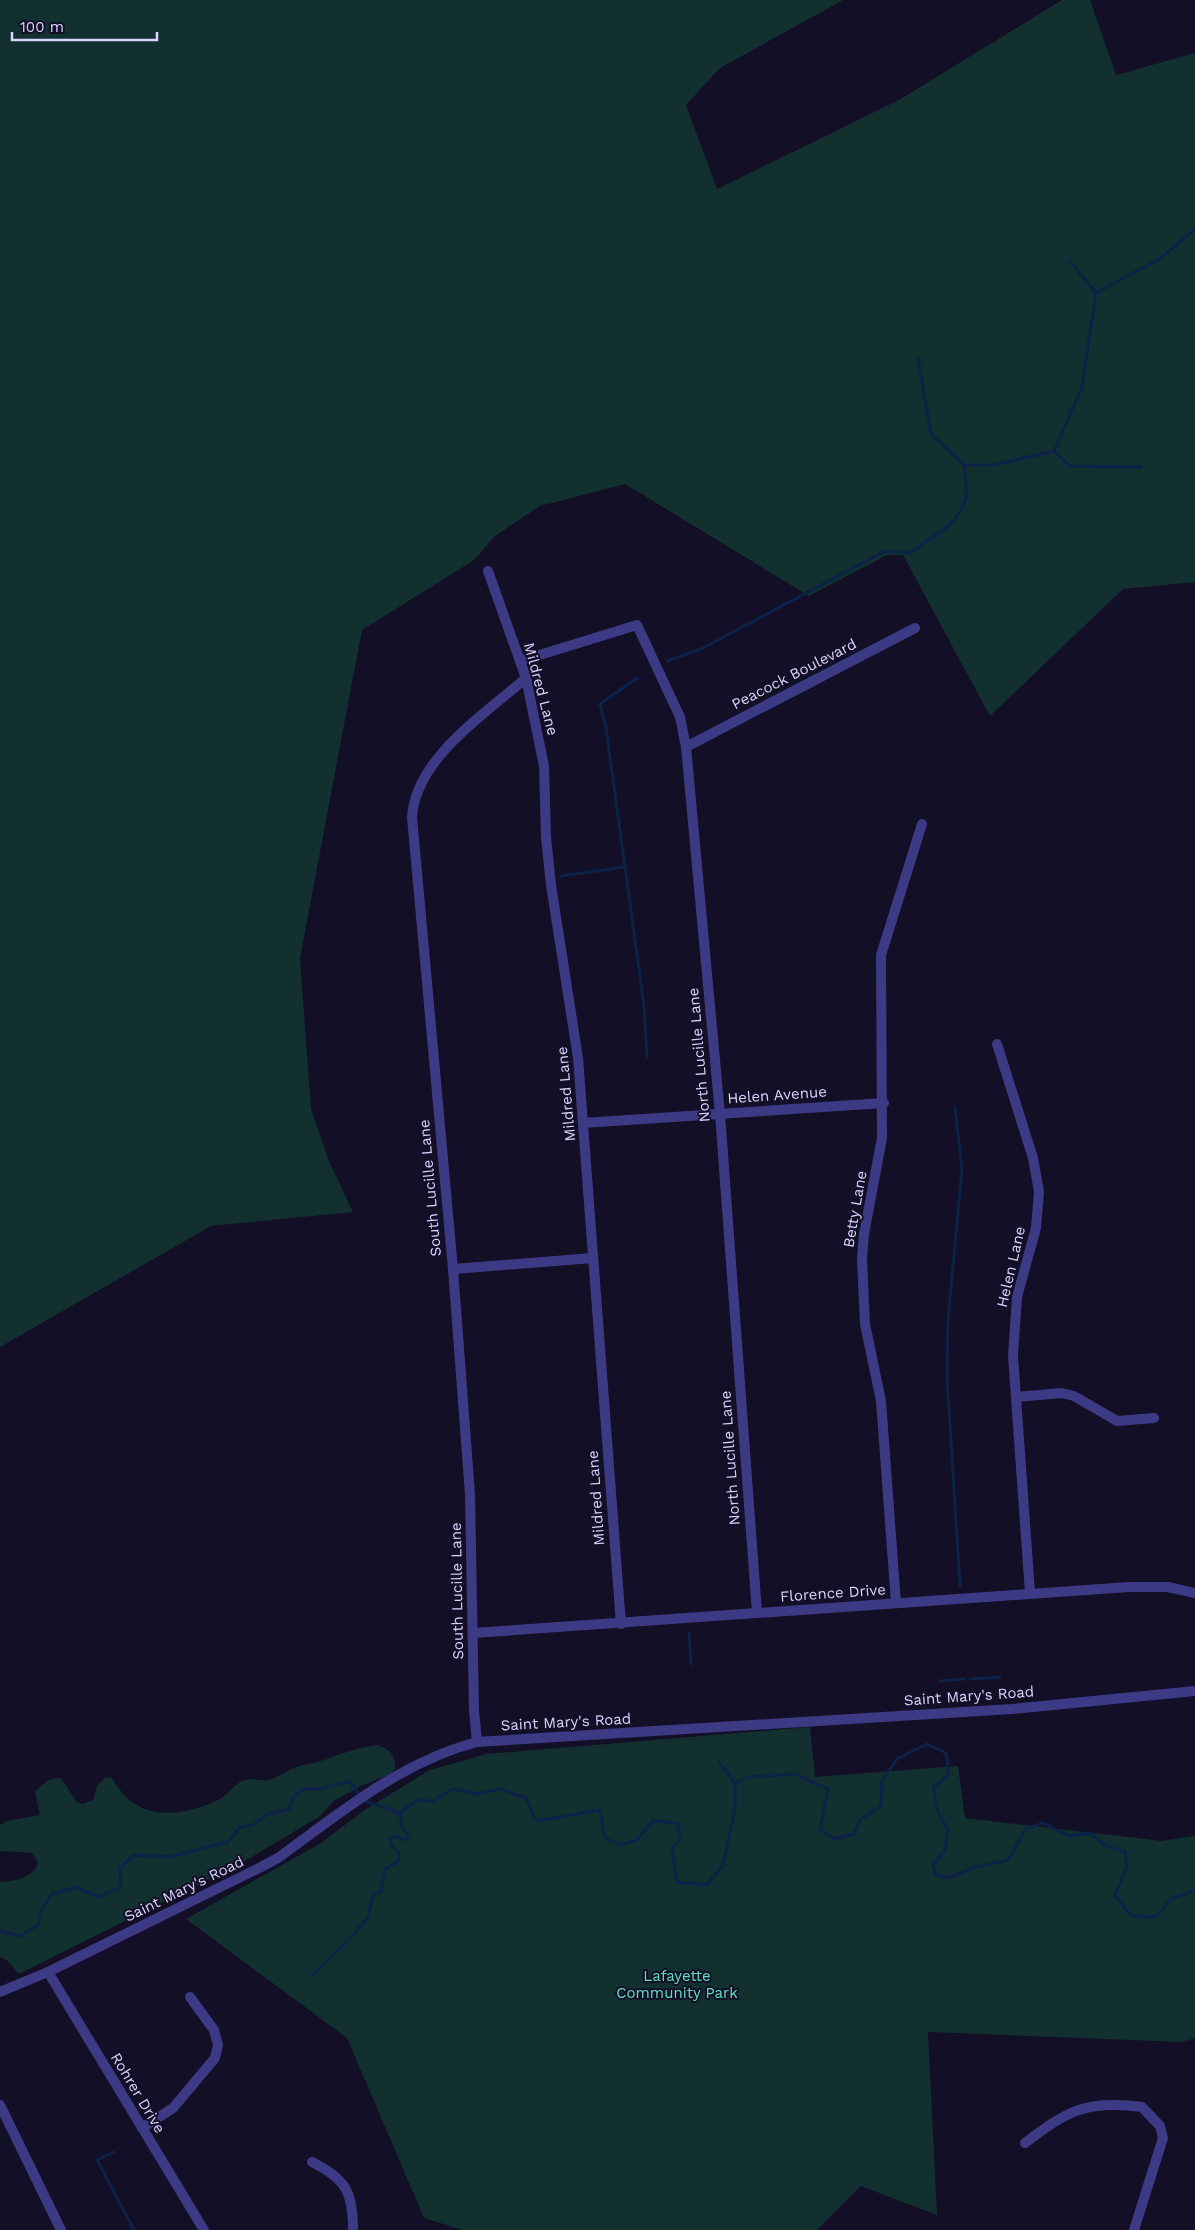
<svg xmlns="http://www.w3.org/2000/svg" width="1195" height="2230" viewBox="0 0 1195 2230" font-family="'Work Sans',sans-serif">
  <rect width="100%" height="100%" fill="#130f26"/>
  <g fill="#12302f">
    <path d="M 0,0 L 843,0 L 720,68 L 686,105 L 717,189 L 899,100 L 1062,0 L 1090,0 L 1116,75 L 1195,53 L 1195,582 L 1123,589 L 990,716 L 903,555 L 887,555 L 809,596 L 625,484 L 540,506 L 495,536 L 474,560 L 362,630 L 300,958 L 311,1109 L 329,1161 L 353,1212 L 211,1226 L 0,1347 Z"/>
    <path d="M 810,1727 L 815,1777 L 958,1766 L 965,1818 L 1162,1841 L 1195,1836 L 1195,2038 L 1182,2042 L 928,2032 L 937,2215 L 861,2186 L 817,2230 L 463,2230 L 424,2218 L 347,2038 L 186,1919 L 321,1843 L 366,1809 L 430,1770 L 486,1754 Z"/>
    <path d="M 377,1745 C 389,1749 396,1754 395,1769 L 391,1774 L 361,1786 L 335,1800 L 319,1817 L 243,1862 L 19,1974 L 7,1960 L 0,1957 L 0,1882 C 13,1881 35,1878 38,1862 L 32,1853 L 0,1851 L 0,1825 L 7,1821 L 40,1815 L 35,1792 C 43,1784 50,1777 61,1778 L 76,1801 L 82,1804 L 93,1800 L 97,1786 L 106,1777 L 112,1778 C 136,1822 178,1818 218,1800 C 229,1795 234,1783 245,1780 C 252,1778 261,1781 268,1780 C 278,1778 287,1770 296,1767 C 303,1764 311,1764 318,1762 C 338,1755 356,1748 377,1745 Z"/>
  </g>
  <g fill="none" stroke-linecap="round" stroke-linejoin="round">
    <g stroke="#0c2248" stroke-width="3">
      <path d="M 1096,293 L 1161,258 L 1195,229"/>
      <path d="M 1054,451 L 1070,466 L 1141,467"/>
      <path d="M 964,465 L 994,465 L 1054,451 L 1082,387 L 1096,293 L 1069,260"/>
      <path d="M 667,661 L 701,649 L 885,551 L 911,553 C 929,538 954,528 964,504 C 969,495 965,476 964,465 L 931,434 L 918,358"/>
      <path d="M 637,678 L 600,704 L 606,728 L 644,1006 L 647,1057"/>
      <path d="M 561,876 L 625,867"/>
      <path d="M 955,1108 L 962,1169 L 948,1320 L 947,1377 L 960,1586"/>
      <path d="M 689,1633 L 691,1664"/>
      <path d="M 970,1679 L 1000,1677"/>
      <path d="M 939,1681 L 965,1679"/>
      <path d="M 719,1762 L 735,1783"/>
      <path d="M 0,1931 L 20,1936 L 38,1925 L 42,1909 L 52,1894 L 76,1887 L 99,1897 L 121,1887 L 120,1868 L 133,1855 L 170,1857 L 228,1842 L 239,1828 L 252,1825 L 266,1815 L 289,1809 L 295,1795 L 306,1788 C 325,1792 331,1782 351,1782 L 362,1800 L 399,1813 L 420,1799 L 431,1802 L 453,1789 L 477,1794 L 500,1789 L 526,1798 L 536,1821 L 600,1810 L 605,1838 L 620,1845 L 637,1840 L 653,1821 L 677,1823 L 681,1838 L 672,1848 L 677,1882 L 707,1885 L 723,1865 L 735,1809 L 735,1783 L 748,1777 L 795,1774 L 828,1789 L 820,1829 L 834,1839 L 854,1834 L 860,1820 L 881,1806 L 882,1781 L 897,1759 L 927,1744 L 946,1753 L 949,1774 L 933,1788 L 938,1812 L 948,1831 L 945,1850 L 933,1865 L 936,1875 L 948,1878 L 972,1868 L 1008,1860 L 1026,1829 L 1043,1823 L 1069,1836 L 1090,1833 L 1106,1846 L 1125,1852 L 1127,1867 L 1115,1895 L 1131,1916 L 1156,1917 L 1171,1899 L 1195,1890"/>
      <path d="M 311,1976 L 349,1940 L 368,1917 L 373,1894 L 381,1892 L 385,1869 L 397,1862 L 400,1855 L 391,1845 L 390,1840 L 395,1836 L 406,1840 L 408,1835 L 403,1829 L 399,1813"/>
      <path d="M 114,2152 L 97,2160 L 134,2230"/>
    </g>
    <g stroke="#3d3a85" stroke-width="10">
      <path d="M 488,571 L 526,678 L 544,766 L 546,837 L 551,885 L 578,1058 L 621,1624"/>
      <path d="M 520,661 L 637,625 L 680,717 L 686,747 L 720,1114 L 757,1613"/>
      <path d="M 686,747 L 915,628"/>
      <path d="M 997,1044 L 1033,1158 L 1039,1192 L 1036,1228 L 1017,1297 L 1013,1356 L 1030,1593"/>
      <path d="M 583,1123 L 884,1103"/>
      <path d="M 453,1269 L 593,1258"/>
      <path d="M 1016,1397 L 1062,1393 L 1074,1396 L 1117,1421 L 1154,1418"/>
      <path d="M 896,1603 L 881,1401 L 865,1324 L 862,1259 L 864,1234 L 882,1138 L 881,955 L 922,824"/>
      <path d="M 473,1633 L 1129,1587 L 1168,1587 L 1195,1593"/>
      <path d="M 477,1742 L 474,1711 L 470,1494 L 453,1269 L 412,817 C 416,758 485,714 526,678"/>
      <path d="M 48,1972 L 204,2230"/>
      <path d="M 0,1992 L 48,1972 L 261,1867 L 278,1858 C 341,1812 401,1762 477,1742 L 1012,1709 L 1195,1691"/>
      <path d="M 0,2105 L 61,2230"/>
      <path d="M 142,2128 L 173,2108 L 215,2058 L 218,2045 L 214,2030 L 190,1997"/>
      <path d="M 1025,2143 C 1068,2110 1087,2100 1142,2107 L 1160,2126 L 1163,2138 L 1134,2230"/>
      <path d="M 312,2162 C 346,2179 353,2192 353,2230"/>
    </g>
  </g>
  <g text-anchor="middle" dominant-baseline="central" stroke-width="4" stroke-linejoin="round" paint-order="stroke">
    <g font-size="15" fill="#d9d4ff" stroke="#130f26">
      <text transform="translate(794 674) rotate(-27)">Peacock Boulevard</text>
      <text transform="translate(541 689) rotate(75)">Mildred Lane</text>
      <text transform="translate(699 1055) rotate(-95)">North Lucille Lane</text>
      <text transform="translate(566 1094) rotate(-95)">Mildred Lane</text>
      <text transform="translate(777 1095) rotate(-4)">Helen Avenue</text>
      <text transform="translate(430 1188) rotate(-95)">South Lucille Lane</text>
      <text transform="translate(855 1209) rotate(-80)">Betty Lane</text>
      <text transform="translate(1011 1267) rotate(-77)">Helen Lane</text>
      <text transform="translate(730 1458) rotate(-94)">North Lucille Lane</text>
      <text transform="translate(596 1498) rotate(-94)">Mildred Lane</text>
      <text transform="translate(457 1591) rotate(-91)">South Lucille Lane</text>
      <text transform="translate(833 1593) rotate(-4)">Florence Drive</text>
      <text transform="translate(969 1696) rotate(-4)">Saint Mary's Road</text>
      <text transform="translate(566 1722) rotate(-3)">Saint Mary's Road</text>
      <text transform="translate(184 1889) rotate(-26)">Saint Mary's Road</text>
      <text transform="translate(138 2093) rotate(59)">Rohrer Drive</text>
    </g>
    <g font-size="15" fill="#5fe0c0" stroke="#130f26">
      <text x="677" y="1976">Lafayette<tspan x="677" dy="17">Community Park</tspan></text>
    </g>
  </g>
  <path d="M12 32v8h145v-8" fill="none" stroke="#d9d4ff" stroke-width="2.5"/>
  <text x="20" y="32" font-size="15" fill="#d9d4ff" stroke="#130f26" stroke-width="4" paint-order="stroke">100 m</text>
</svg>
